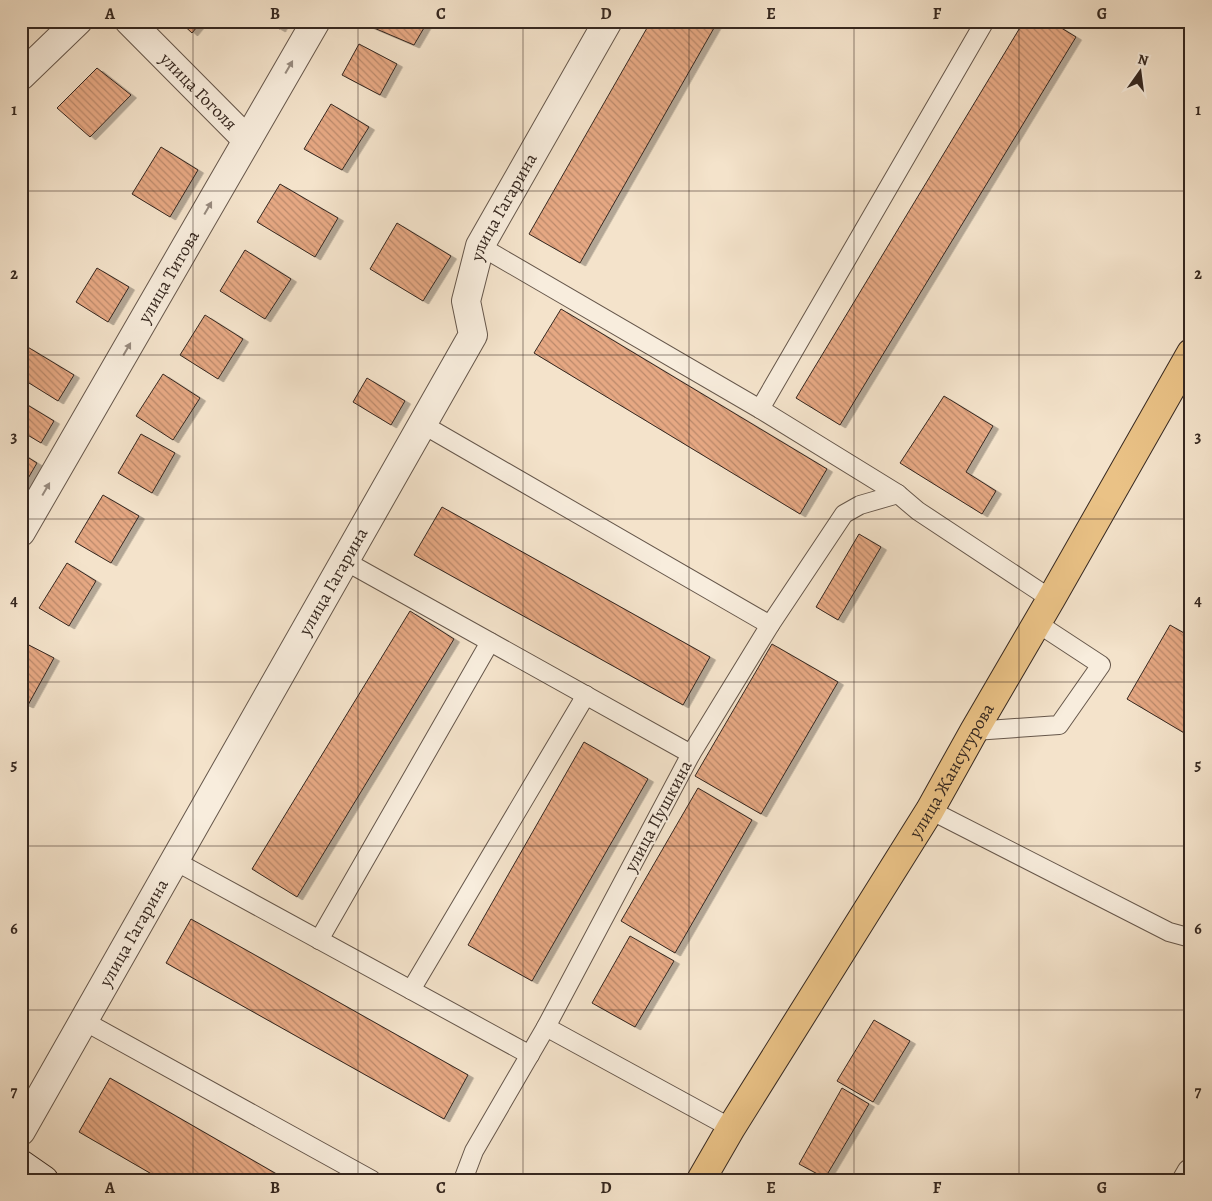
<svg xmlns="http://www.w3.org/2000/svg" width="1212" height="1201" viewBox="0 0 1212 1201" font-family="Alegreya,serif">
  <defs>
    <pattern id="building-back-hatch" width="6" height="6" patternUnits="userSpaceOnUse" patternTransform="scale(1.25)"><rect width="6" height="6" fill="#e6a883"/><path d="M-1 5l2 2M0 0l6 6M5-1l2 2" fill="none" stroke="#bb896b"/></pattern>
    <filter id="shadow"><feDropShadow dx="5.5" dy="3" stdDeviation="0" flood-color="#0004"/></filter>
  </defs>
  <rect width="100%" height="100%" fill="#f4e3cb"/>
  <filter id="stains"><feTurbulence type="fractalNoise" baseFrequency=".004" numOctaves="4"/><feColorMatrix values="0 0 0 0 .2 0 0 0 0 .09 0 0 0 0 .02 0 0 0 .5 -.17"/></filter>
  <radialGradient id="worn" r=".72"><stop offset=".6" stop-color="#630" stop-opacity="0"/><stop offset="1" stop-color="#630" stop-opacity=".3"/></radialGradient>
  <g fill="url(#building-back-hatch)" stroke="#362820" filter="url(#shadow)">
    <path d="M 179,21 L 202,21 L 192,33 Z"/>
    <path d="M 266,21 L 284,21 L 280,29 Z"/>
    <path d="M 369,21 L 428,21 L 414,45 L 367,25 Z"/>
    <path d="M 651,21 L 718,21 L 580,263 L 529,234 Z"/>
    <path d="M 1024,21 L 1050,21 L 1076,37 L 840,425 L 796,398 Z"/>
    <path d="M 359,44 L 397,64 L 380,95 L 342,75 Z"/>
    <path d="M 97,68 L 131,95 L 90,137 L 57,108 Z"/>
    <path d="M 331,104 L 369,127 L 342,170 L 304,149 Z"/>
    <path d="M 161,147 L 198,170 L 170,217 L 132,194 Z"/>
    <path d="M 280,184 L 338,218 L 315,257 L 257,222 Z"/>
    <path d="M 397,223 L 451,256 L 423,301 L 370,269 Z"/>
    <path d="M 245,250 L 291,279 L 265,319 L 220,291 Z"/>
    <path d="M 97,268 L 129,287 L 108,322 L 76,302 Z"/>
    <path d="M 561,309 L 827,469 L 800,514 L 534,353 Z"/>
    <path d="M 205,315 L 243,339 L 218,379 L 180,355 Z"/>
    <path d="M 26,346 L 74,375 L 58,401 L 21,378 L 21,353 Z"/>
    <path d="M 163,374 L 200,398 L 173,440 L 136,416 Z"/>
    <path d="M 367,378 L 405,401 L 391,425 L 353,402 Z"/>
    <path d="M 944,396 L 993,426 L 966,472 L 996,491 L 982,514 L 900,463 Z"/>
    <path d="M 21,401 L 54,421 L 41,443 L 21,431 Z"/>
    <path d="M 141,434 L 175,453 L 152,493 L 118,473 Z"/>
    <path d="M 21,453 L 37,463 L 23,487 L 21,486 Z"/>
    <path d="M 103,495 L 139,516 L 111,563 L 75,542 Z"/>
    <path d="M 442,507 L 710,657 L 683,705 L 414,555 Z"/>
    <path d="M 859,534 L 881,547 L 838,620 L 816,607 Z"/>
    <path d="M 67,563 L 96,581 L 69,626 L 39,608 Z"/>
    <path d="M 410,611 L 454,639 L 297,897 L 252,869 Z"/>
    <path d="M 1170,625 L 1191,637 L 1191,737 L 1127,699 Z"/>
    <path d="M 21,641 L 54,658 L 28,705 L 21,702 Z"/>
    <path d="M 772,644 L 838,682 L 761,814 L 695,776 Z"/>
    <path d="M 584,742 L 648,779 L 532,981 L 468,945 Z"/>
    <path d="M 698,788 L 752,820 L 675,953 L 621,921 Z"/>
    <path d="M 191,919 L 468,1075 L 444,1119 L 166,963 Z"/>
    <path d="M 630,936 L 674,961 L 635,1027 L 592,1003 Z"/>
    <path d="M 874,1020 L 910,1041 L 873,1102 L 837,1081 Z"/>
    <path d="M 110,1078 L 287,1180 L 162,1180 L 79,1132 Z"/>
    <path d="M 842,1088 L 869,1104 L 825,1178 L 799,1164 Z"/>
  </g>
  <g fill="none" stroke-linecap="round" stroke-linejoin="round">
    <g stroke="#66574b" stroke-width="20">
      <g id="lane">
        <path d="M 480,246 L 760,409 L 898,494 L 918,511 L 1051,599"/>
        <path d="M 760,409 L 985,21"/>
        <path d="M 422,424 L 770,625"/>
        <path d="M 345,561 L 691,754"/>
        <path d="M 974,731 L 1059,725 L 1101,665 L 1037,623"/>
        <path d="M 930,810 L 1169,932 L 1191,938"/>
        <path d="M 175,861 L 530,1055"/>
        <path d="M 319,940 L 490,642"/>
        <path d="M 411,990 L 586,695"/>
        <path d="M 84,1021 L 372,1180"/>
        <path d="M 546,1027 L 731,1128"/>
        <path d="M 463,1180 L 474,1151 L 546,1027 L 691,754 L 770,625 L 844,514 L 860,505 L 898,494"/>
      </g>
    </g>
    <g stroke="#66574b" stroke-width="30">
      <g id="street">
        <path id="s1" d="M 129,21 L 247,140"/>
        <path d="M 21,76 L 78,21"/>
        <path id="s2" d="M 21,532 L 316,21"/>
        <path id="s3" d="M 21,1131 L 473,335 L 466,301 L 480,246 L 608,21"/>
        <path d="M 1187,1180 L 1191,1173"/>
      </g>
    </g>
    <g stroke="#362820" stroke-width="30">
      <path id="secondary" d="M 21,1164 L 44,1180"/>
    </g>
    <g stroke="#362820" stroke-width="30">
      <g id="primary">
        <path id="s4" d="M 701,1180 L 731,1128 L 930,810 L 974,731 L 1051,599 L 1191,353"/>
      </g>
    </g>
    <use href="#lane" stroke="#f8eddd" stroke-width="18"/>
    <use href="#street" stroke="#f8eddd" stroke-width="28"/>
    <use href="#secondary" stroke="#f8eddd" stroke-width="28"/>
    <use href="#primary" stroke="#eac286" stroke-width="28"/>
  </g>
  <defs><path id="oneway-solid" d="M-6-.8H1V-3.2L6.5 0L1 3.2V.8H-6Z" transform="scale(1.25)"/></defs>
  <g fill="#978a7e">
    <use href="#oneway-solid" transform="translate(289 67) rotate(-60)"/>
    <use href="#oneway-solid" transform="translate(208 208) rotate(-60)"/>
    <use href="#oneway-solid" transform="translate(127 349) rotate(-60)"/>
    <use href="#oneway-solid" transform="translate(46 489) rotate(-60)"/>
  </g>
  <path fill="none" stroke="#362820" stroke-width="1" stroke-opacity="0.55" d="M 193,21 L 193,1180M 358,21 L 358,1180M 523,21 L 523,1180M 689,21 L 689,1180M 854,21 L 854,1180M 1019,21 L 1019,1180M 21,191 L 1191,191M 21,355 L 1191,355M 21,519 L 1191,519M 21,682 L 1191,682M 21,846 L 1191,846M 21,1010 L 1191,1010"/>
  <g text-anchor="middle" dominant-baseline="central" stroke-width="4" stroke-linejoin="round" paint-order="stroke">
    <g font-size="18" fill="#362820" stroke="#f8eddd">
      <text stroke="none"><textPath href="#s1" startOffset="99">улица Гоголя</textPath></text>
      <text stroke="none"><textPath href="#s3" startOffset="1052">улица Гагарина</textPath></text>
      <text stroke="none"><textPath href="#s2" startOffset="295">улица Титова</textPath></text>
      <text stroke="none"><textPath href="#s3" startOffset="632">улица Гагарина</textPath></text>
      <text stroke="none"><textPath href="#s4" startOffset="480">улица Жансугурова</textPath></text>
      <text transform="translate(658 816) rotate(-62)">улица Пушкина</text>
      <text stroke="none"><textPath href="#s3" startOffset="228">улица Гагарина</textPath></text>
    </g>
  </g>
  <rect width="1212" height="1201" fill="none" stroke="#f4e3cb" stroke-width="55"/>
  <g transform="translate(1140 72) rotate(14)" stroke="#f8eddd" stroke-width="4" paint-order="stroke">
  <path d="M0-4L9 19L0 12L-9 19Z" fill="#362820"/>
  <text y="-8" font-size="14" font-weight="bold" text-anchor="middle" fill="#362820">N</text>
  </g>
  <rect x="28" y="28" width="1156" height="1146" fill="none" stroke="#362820" stroke-width="2"/>
  <g font-size="16" text-anchor="middle" font-weight="bold" fill="#362820">
    <text x="110" y="19">A</text>
    <text x="275" y="19">B</text>
    <text x="441" y="19">C</text>
    <text x="606" y="19">D</text>
    <text x="771" y="19">E</text>
    <text x="937" y="19">F</text>
    <text x="1102" y="19">G</text>
    <text x="14" y="115">1</text>
    <text x="1198" y="115">1</text>
    <text x="14" y="279">2</text>
    <text x="1198" y="279">2</text>
    <text x="14" y="442">3</text>
    <text x="1198" y="442">3</text>
    <text x="14" y="606">4</text>
    <text x="1198" y="606">4</text>
    <text x="14" y="770">5</text>
    <text x="1198" y="770">5</text>
    <text x="14" y="934">6</text>
    <text x="1198" y="934">6</text>
    <text x="14" y="1097">7</text>
    <text x="1198" y="1097">7</text>
    <text x="110" y="1193">A</text>
    <text x="275" y="1193">B</text>
    <text x="441" y="1193">C</text>
    <text x="606" y="1193">D</text>
    <text x="771" y="1193">E</text>
    <text x="937" y="1193">F</text>
    <text x="1102" y="1193">G</text>
  </g>
  <rect width="100%" height="100%" filter="url(#stains)"/>
  <rect width="100%" height="100%" fill="url(#worn)"/>
</svg>
